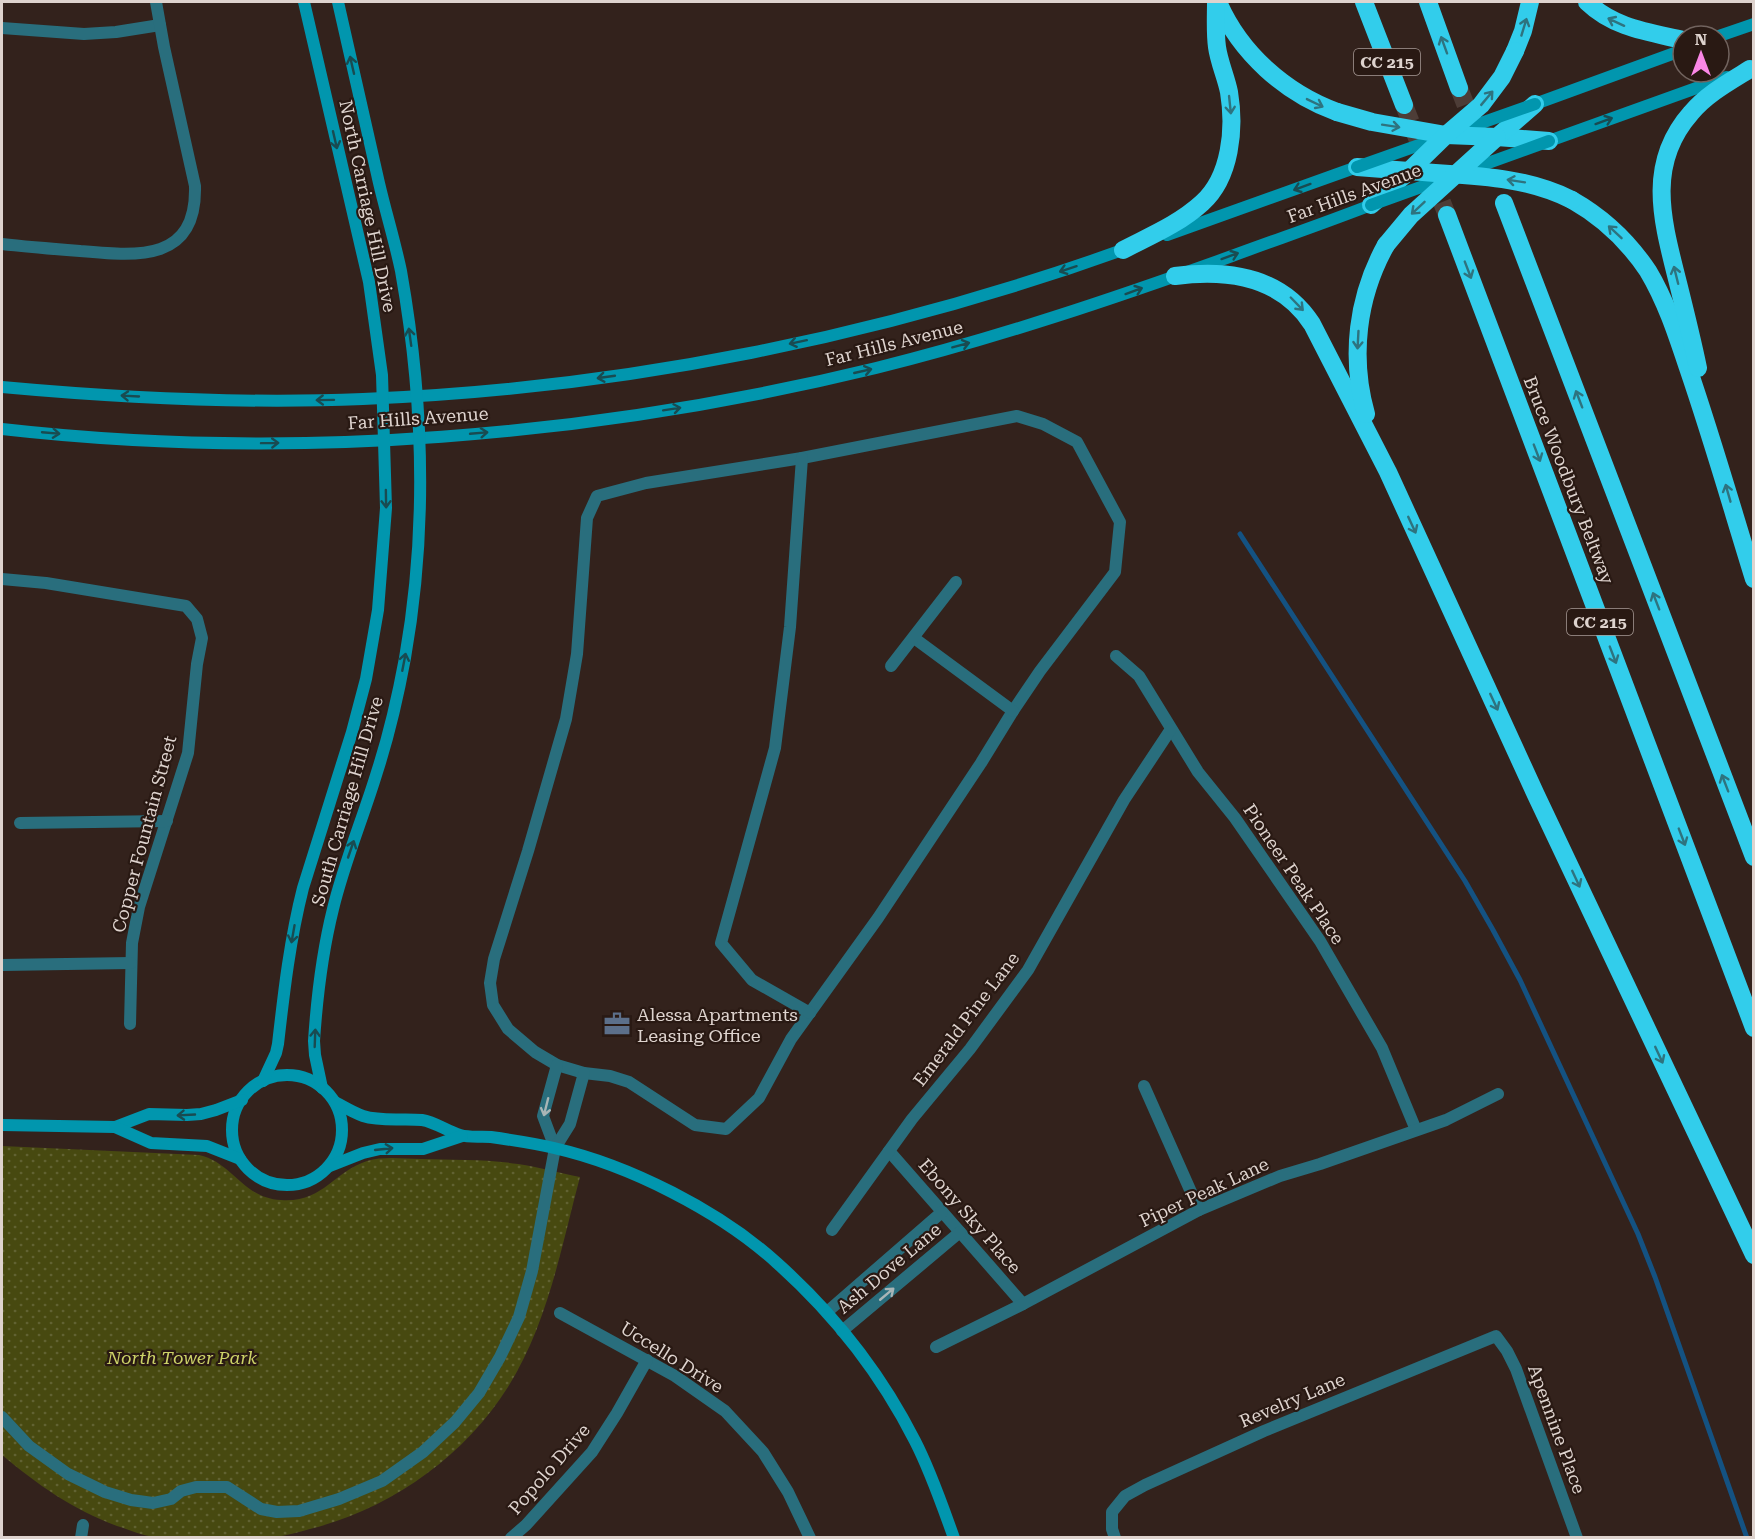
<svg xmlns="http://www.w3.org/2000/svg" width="1755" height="1539" viewBox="0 0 1755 1539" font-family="'Roboto Serif',serif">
  <defs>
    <pattern id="park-dots" width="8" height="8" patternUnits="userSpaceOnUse" patternTransform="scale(1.5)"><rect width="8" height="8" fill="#474910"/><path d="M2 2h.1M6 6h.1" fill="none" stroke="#616232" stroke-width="1.8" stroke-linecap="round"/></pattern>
  </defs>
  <rect width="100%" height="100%" fill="#33221c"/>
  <path fill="url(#park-dots)" d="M 2,1146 L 199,1155 C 234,1163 242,1198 281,1200 C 323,1203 333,1172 367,1161 C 384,1156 404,1159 421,1159 C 453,1160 486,1159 518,1164 C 539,1167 560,1173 580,1177 C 561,1248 548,1323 508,1387 C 464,1457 390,1509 310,1529 C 298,1532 286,1536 274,1537 C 253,1539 232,1537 211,1537 C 193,1537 174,1539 156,1537 C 143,1536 130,1530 117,1526 C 72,1509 38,1485 2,1455 Z"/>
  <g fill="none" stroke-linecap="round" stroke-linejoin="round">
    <path stroke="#145282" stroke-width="5" d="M 1240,534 L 1465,881 L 1493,930 L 1520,980 L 1638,1234 L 1655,1277 L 1747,1538"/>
    <g stroke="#4d3d37" stroke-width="18" stroke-dasharray="18 9" stroke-linecap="butt">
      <path d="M 1459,88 L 1475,129"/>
      <path d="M 1404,105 L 1419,143"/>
      <path d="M 1432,177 L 1447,215"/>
    </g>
    <g stroke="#296e7d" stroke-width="12">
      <path d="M 2,28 L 84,34 L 116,32 L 160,25"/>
      <path d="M 2,244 C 28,247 54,249 80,251 C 136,256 197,263 195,186 L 164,47 L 156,2"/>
      <path d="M 1017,416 L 1043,424 L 1077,442 L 1120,522 L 1115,572 L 1040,671 L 1013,711 L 981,763 L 878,918 L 791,1039 L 759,1098 L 726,1129 L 695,1125 L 629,1082 L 610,1076 L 584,1073 L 557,1065 L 535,1052 L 508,1029 L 493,1005 L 490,983 L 494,959 L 528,851 L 566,719 L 577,654 L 587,518 L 597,496 L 646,483 L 802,458 Z"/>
      <path d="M 802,458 L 790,627 L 775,748 L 721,943 L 752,980 L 810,1013"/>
      <path d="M 2,579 L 46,583 L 186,606 L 197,619 L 202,638 L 197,664 L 188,753 L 139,907 L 132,943 L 130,1024"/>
      <path d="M 914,638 L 1013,711"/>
      <path d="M 1116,656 L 1139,676 L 1198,772 L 1235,818 L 1320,941 L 1382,1048 L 1416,1130"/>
      <path d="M 891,666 L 956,582"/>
      <path d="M 20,823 L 167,821"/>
      <path d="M 2,965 L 131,963"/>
      <path d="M 1144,1086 L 1199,1210"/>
      <path d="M 555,1148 L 543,1116 L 557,1065"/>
      <path d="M 889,1151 L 1023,1304"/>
      <path d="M 832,1230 L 912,1119 L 970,1049 L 1028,970 L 1124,800 L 1171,729"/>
      <path d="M 827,1312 L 942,1212"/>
      <path d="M 560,1313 L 675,1376 L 725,1411 L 763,1452 L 788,1492 L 810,1538"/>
      <path d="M 842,1331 L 960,1232"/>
      <path d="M 936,1347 L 1023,1304 L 1199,1210 L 1280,1176 L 1320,1164 L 1446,1120 L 1498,1094"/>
      <path d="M 2,1417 L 29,1446 L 68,1474 L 105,1492 L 131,1500 L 153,1503 L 171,1499 L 181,1491 L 196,1487 L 227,1487 L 261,1509 L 277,1512 L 299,1511 L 339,1499 L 382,1481 L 423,1452 L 455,1422 L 479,1393 L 500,1357 L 519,1317 L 532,1271 L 555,1148 L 570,1124 L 584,1073"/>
      <path d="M 81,1538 L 83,1525"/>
      <path d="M 511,1538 L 526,1525 L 592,1452 L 617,1413 L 647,1360"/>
      <path d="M 1115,1538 L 1112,1529 L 1112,1512 L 1125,1496 L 1145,1485 L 1264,1431 L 1496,1336 L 1507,1351 L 1516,1369 L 1577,1538"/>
    </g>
    <g stroke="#0196ae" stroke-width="12">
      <path d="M 1719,36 L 1754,24"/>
      <path d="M 1535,104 L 1683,50"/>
      <path d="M 1549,141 L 1727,77"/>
      <path d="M 1167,235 L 1357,167"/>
      <path d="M 2,387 C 122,398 243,404 363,399 C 623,389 884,336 1128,248"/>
      <path d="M 2,429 C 293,462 592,437 876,368 C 997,338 1115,298 1232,256 C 1278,239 1325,223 1371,205"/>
      <circle cx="287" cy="1130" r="55"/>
      <path d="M 263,1081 L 276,1053 L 278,1044 C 284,991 290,939 303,888 L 352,732 L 366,679 L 378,610 L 386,508 L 382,375 L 369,282 L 304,2"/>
      <path d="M 322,1088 L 315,1055 L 314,1041 C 317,996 322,953 333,909 C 344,863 363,818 377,772 C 389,735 398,696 405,658 C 428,528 424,401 401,271 C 395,242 386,213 379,183 C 365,123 352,62 338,2"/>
      <path d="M 335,1102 C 344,1107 354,1113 363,1116 C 382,1122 403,1118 422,1120 C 435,1122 447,1131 460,1135 C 470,1138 481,1136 491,1137 C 512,1140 533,1143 554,1148 C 629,1165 720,1211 777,1263 C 833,1313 881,1374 915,1441 C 931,1472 942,1505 954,1538"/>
      <path d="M 2,1125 L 115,1127 L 149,1114 L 187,1115 L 201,1114 L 216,1110 L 242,1100"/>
      <path d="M 115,1127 L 151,1143 L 207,1146 L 240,1159"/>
      <path d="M 330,1166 L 363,1153 L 380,1149 L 423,1149 L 462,1136"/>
    </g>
    <g stroke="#32cdeb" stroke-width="18">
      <path d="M 1218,2 C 1240,53 1285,93 1337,112"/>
      <path d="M 1364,2 L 1404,105"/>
      <path d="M 1428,2 L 1459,88"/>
      <path d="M 1587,2 C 1614,28 1648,32 1683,40"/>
      <path d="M 1515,51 L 1523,31 L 1530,2"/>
      <path d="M 1497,137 L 1549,141"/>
      <path d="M 1497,137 L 1535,104"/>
      <path d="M 1357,167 L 1409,171"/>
      <path d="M 1572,200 C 1602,217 1628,241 1648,271 C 1666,301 1677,335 1688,368 C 1712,438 1732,508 1754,579"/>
      <path d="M 1504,203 L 1754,857"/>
      <path d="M 1371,205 L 1409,171"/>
      <path d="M 1447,215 L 1754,1028"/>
      <path d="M 1123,250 C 1150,236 1179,224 1202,203 C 1231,177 1235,128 1229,92 C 1226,77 1219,62 1217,47 C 1215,33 1216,16 1216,2"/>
      <path d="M 1175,276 C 1228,269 1281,276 1312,324 L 1388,472 L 1536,795 L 1754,1255"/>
      <path d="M 1698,368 C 1692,339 1685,311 1678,283 C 1663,223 1645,165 1691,113 C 1707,94 1729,82 1750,69"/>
      <path d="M 1366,414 C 1350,357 1357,297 1386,245"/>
    </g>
    <g stroke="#0196ae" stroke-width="12">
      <path d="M 1357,167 L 1535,104"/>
      <path d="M 1463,172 L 1549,141"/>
      <path d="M 1371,205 L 1446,178"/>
    </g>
    <g stroke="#32cdeb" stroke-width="18">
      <path d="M 1337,112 L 1372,122 L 1446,135 L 1497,137"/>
      <path d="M 1409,171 C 1464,176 1521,174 1572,200"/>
      <path d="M 1409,171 L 1446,135 L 1481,105 L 1502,77 L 1515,51"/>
      <path d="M 1386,245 L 1411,215 L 1497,137"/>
    </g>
  </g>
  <defs><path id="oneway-shaft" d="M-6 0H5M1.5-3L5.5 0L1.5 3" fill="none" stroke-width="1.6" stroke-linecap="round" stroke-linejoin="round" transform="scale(1.5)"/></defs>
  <g stroke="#2e737f">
    <use href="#oneway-shaft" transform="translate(1616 22) rotate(-155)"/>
    <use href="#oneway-shaft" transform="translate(1524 27) rotate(-73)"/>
    <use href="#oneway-shaft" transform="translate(1444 45) rotate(-110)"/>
    <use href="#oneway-shaft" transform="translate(1487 98) rotate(-50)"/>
    <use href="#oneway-shaft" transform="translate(1315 103) rotate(26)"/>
    <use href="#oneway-shaft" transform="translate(1230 105) rotate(84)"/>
    <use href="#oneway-shaft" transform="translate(1391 126) rotate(9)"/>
    <use href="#oneway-shaft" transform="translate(1516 181) rotate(-171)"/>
    <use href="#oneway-shaft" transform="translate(1418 208) rotate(137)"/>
    <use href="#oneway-shaft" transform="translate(1615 232) rotate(-137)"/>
    <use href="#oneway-shaft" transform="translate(1468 270) rotate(69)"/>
    <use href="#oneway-shaft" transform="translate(1676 275) rotate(-104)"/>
    <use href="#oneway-shaft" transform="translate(1297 304) rotate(46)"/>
    <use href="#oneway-shaft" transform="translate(1358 340) rotate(93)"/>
    <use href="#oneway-shaft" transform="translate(1579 399) rotate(-111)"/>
    <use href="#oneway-shaft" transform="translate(1537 453) rotate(69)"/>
    <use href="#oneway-shaft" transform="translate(1728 493) rotate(-106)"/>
    <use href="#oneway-shaft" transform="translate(1412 525) rotate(65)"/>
    <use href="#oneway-shaft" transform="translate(1656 601) rotate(-111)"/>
    <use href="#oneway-shaft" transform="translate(1613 655) rotate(69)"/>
    <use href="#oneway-shaft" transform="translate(1494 702) rotate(65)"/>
    <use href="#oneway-shaft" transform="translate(1725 783) rotate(-111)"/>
    <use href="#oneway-shaft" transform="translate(1682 837) rotate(69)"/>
    <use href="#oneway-shaft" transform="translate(1576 879) rotate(65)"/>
    <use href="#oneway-shaft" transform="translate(1659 1055) rotate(65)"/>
  </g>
  <g stroke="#194b51">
    <use href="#oneway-shaft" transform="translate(352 65) rotate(-103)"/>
    <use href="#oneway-shaft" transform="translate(1604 121) rotate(-20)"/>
    <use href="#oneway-shaft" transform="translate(335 140) rotate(77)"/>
    <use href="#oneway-shaft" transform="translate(1302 187) rotate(160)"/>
    <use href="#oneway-shaft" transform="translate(1230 256) rotate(-20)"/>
    <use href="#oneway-shaft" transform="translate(1068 269) rotate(162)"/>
    <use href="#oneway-shaft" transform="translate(1134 291) rotate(-20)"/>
    <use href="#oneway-shaft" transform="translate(410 337) rotate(-98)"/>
    <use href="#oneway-shaft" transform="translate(798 342) rotate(168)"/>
    <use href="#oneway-shaft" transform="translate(961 345) rotate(-15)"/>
    <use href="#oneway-shaft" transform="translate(863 371) rotate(-13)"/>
    <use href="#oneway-shaft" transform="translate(606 377) rotate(172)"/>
    <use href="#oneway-shaft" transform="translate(130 396) rotate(-177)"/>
    <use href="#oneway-shaft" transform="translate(325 400) rotate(179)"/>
    <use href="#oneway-shaft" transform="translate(672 409) rotate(-9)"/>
    <use href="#oneway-shaft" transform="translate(51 433) rotate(5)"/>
    <use href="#oneway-shaft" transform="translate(479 433) rotate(-5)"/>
    <use href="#oneway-shaft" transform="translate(270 443) rotate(-1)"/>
    <use href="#oneway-shaft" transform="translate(386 499) rotate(89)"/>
    <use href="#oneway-shaft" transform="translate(404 662) rotate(-79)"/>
    <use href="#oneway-shaft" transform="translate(351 849) rotate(-71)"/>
    <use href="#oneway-shaft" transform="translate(293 934) rotate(100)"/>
    <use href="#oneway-shaft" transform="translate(315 1038) rotate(-88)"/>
    <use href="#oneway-shaft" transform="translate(186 1115) rotate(177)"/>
    <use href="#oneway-shaft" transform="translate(384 1149) rotate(-6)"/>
  </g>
  <g stroke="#a8b5b6">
    <use href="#oneway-shaft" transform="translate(546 1107) rotate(104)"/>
    <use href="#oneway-shaft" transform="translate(887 1294) rotate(-40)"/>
  </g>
  <defs>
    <g id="office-bare" transform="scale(2.07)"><path d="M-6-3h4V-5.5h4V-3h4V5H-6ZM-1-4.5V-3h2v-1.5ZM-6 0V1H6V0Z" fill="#5c6f8a" stroke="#291913" stroke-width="2.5" paint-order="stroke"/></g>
  </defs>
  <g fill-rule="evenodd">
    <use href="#office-bare" x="617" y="1024"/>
  </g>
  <g text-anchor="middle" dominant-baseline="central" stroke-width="4.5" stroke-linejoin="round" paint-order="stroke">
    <g fill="#291913" stroke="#a89b96" stroke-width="1.5">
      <rect x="1354" y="49" width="66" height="26" rx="4.5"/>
      <rect x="1567" y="609" width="66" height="26" rx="4.5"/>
    </g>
    <g font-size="16" font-weight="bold" fill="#ded3ce">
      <text x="1387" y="62">CC 215</text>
      <text x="1600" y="622">CC 215</text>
    </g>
    <g font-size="18" fill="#ded3ce" stroke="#291913">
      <text transform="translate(1354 193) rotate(-20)">Far Hills Avenue</text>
      <text transform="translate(368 206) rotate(78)">North Carriage Hill Drive</text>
      <text transform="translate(894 343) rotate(-14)">Far Hills Avenue</text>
      <text transform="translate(418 418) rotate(-4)">Far Hills Avenue</text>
      <text transform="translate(1569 480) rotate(69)">Bruce Woodbury Beltway</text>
      <text transform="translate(347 801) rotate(-74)">South Carriage Hill Drive</text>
      <text transform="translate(144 834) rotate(-75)">Copper Fountain Street</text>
      <text transform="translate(1294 874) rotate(56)">Pioneer Peak Place</text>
      <text transform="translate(966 1019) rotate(-53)">Emerald Pine Lane</text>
      <text transform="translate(1204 1192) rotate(-25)">Piper Peak Lane</text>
      <text transform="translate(970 1216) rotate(49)">Ebony Sky Place</text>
      <text transform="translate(889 1268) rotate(-40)">Ash Dove Lane</text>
      <text transform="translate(672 1357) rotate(32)">Uccello Drive</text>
      <text transform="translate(1292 1400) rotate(-23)">Revelry Lane</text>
      <text transform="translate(1557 1429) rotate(70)">Apennine Place</text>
      <text transform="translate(549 1469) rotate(-49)">Popolo Drive</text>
    </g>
    <g font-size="18" fill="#ded3ce" stroke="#291913" text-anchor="start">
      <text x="637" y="1014">Alessa Apartments<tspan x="637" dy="21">Leasing Office</tspan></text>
    </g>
    <g font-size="18" font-style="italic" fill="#ccd268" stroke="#291913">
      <text x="182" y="1357">North Tower Park</text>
    </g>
  </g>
  <rect width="1755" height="1539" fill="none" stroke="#ded3ce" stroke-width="6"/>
  <g transform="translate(1701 54)"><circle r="28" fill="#291913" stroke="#71635e" stroke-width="1.5"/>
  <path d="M0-4.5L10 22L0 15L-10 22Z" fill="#fa87e6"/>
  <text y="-9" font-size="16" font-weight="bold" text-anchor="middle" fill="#ded3ce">N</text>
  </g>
</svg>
